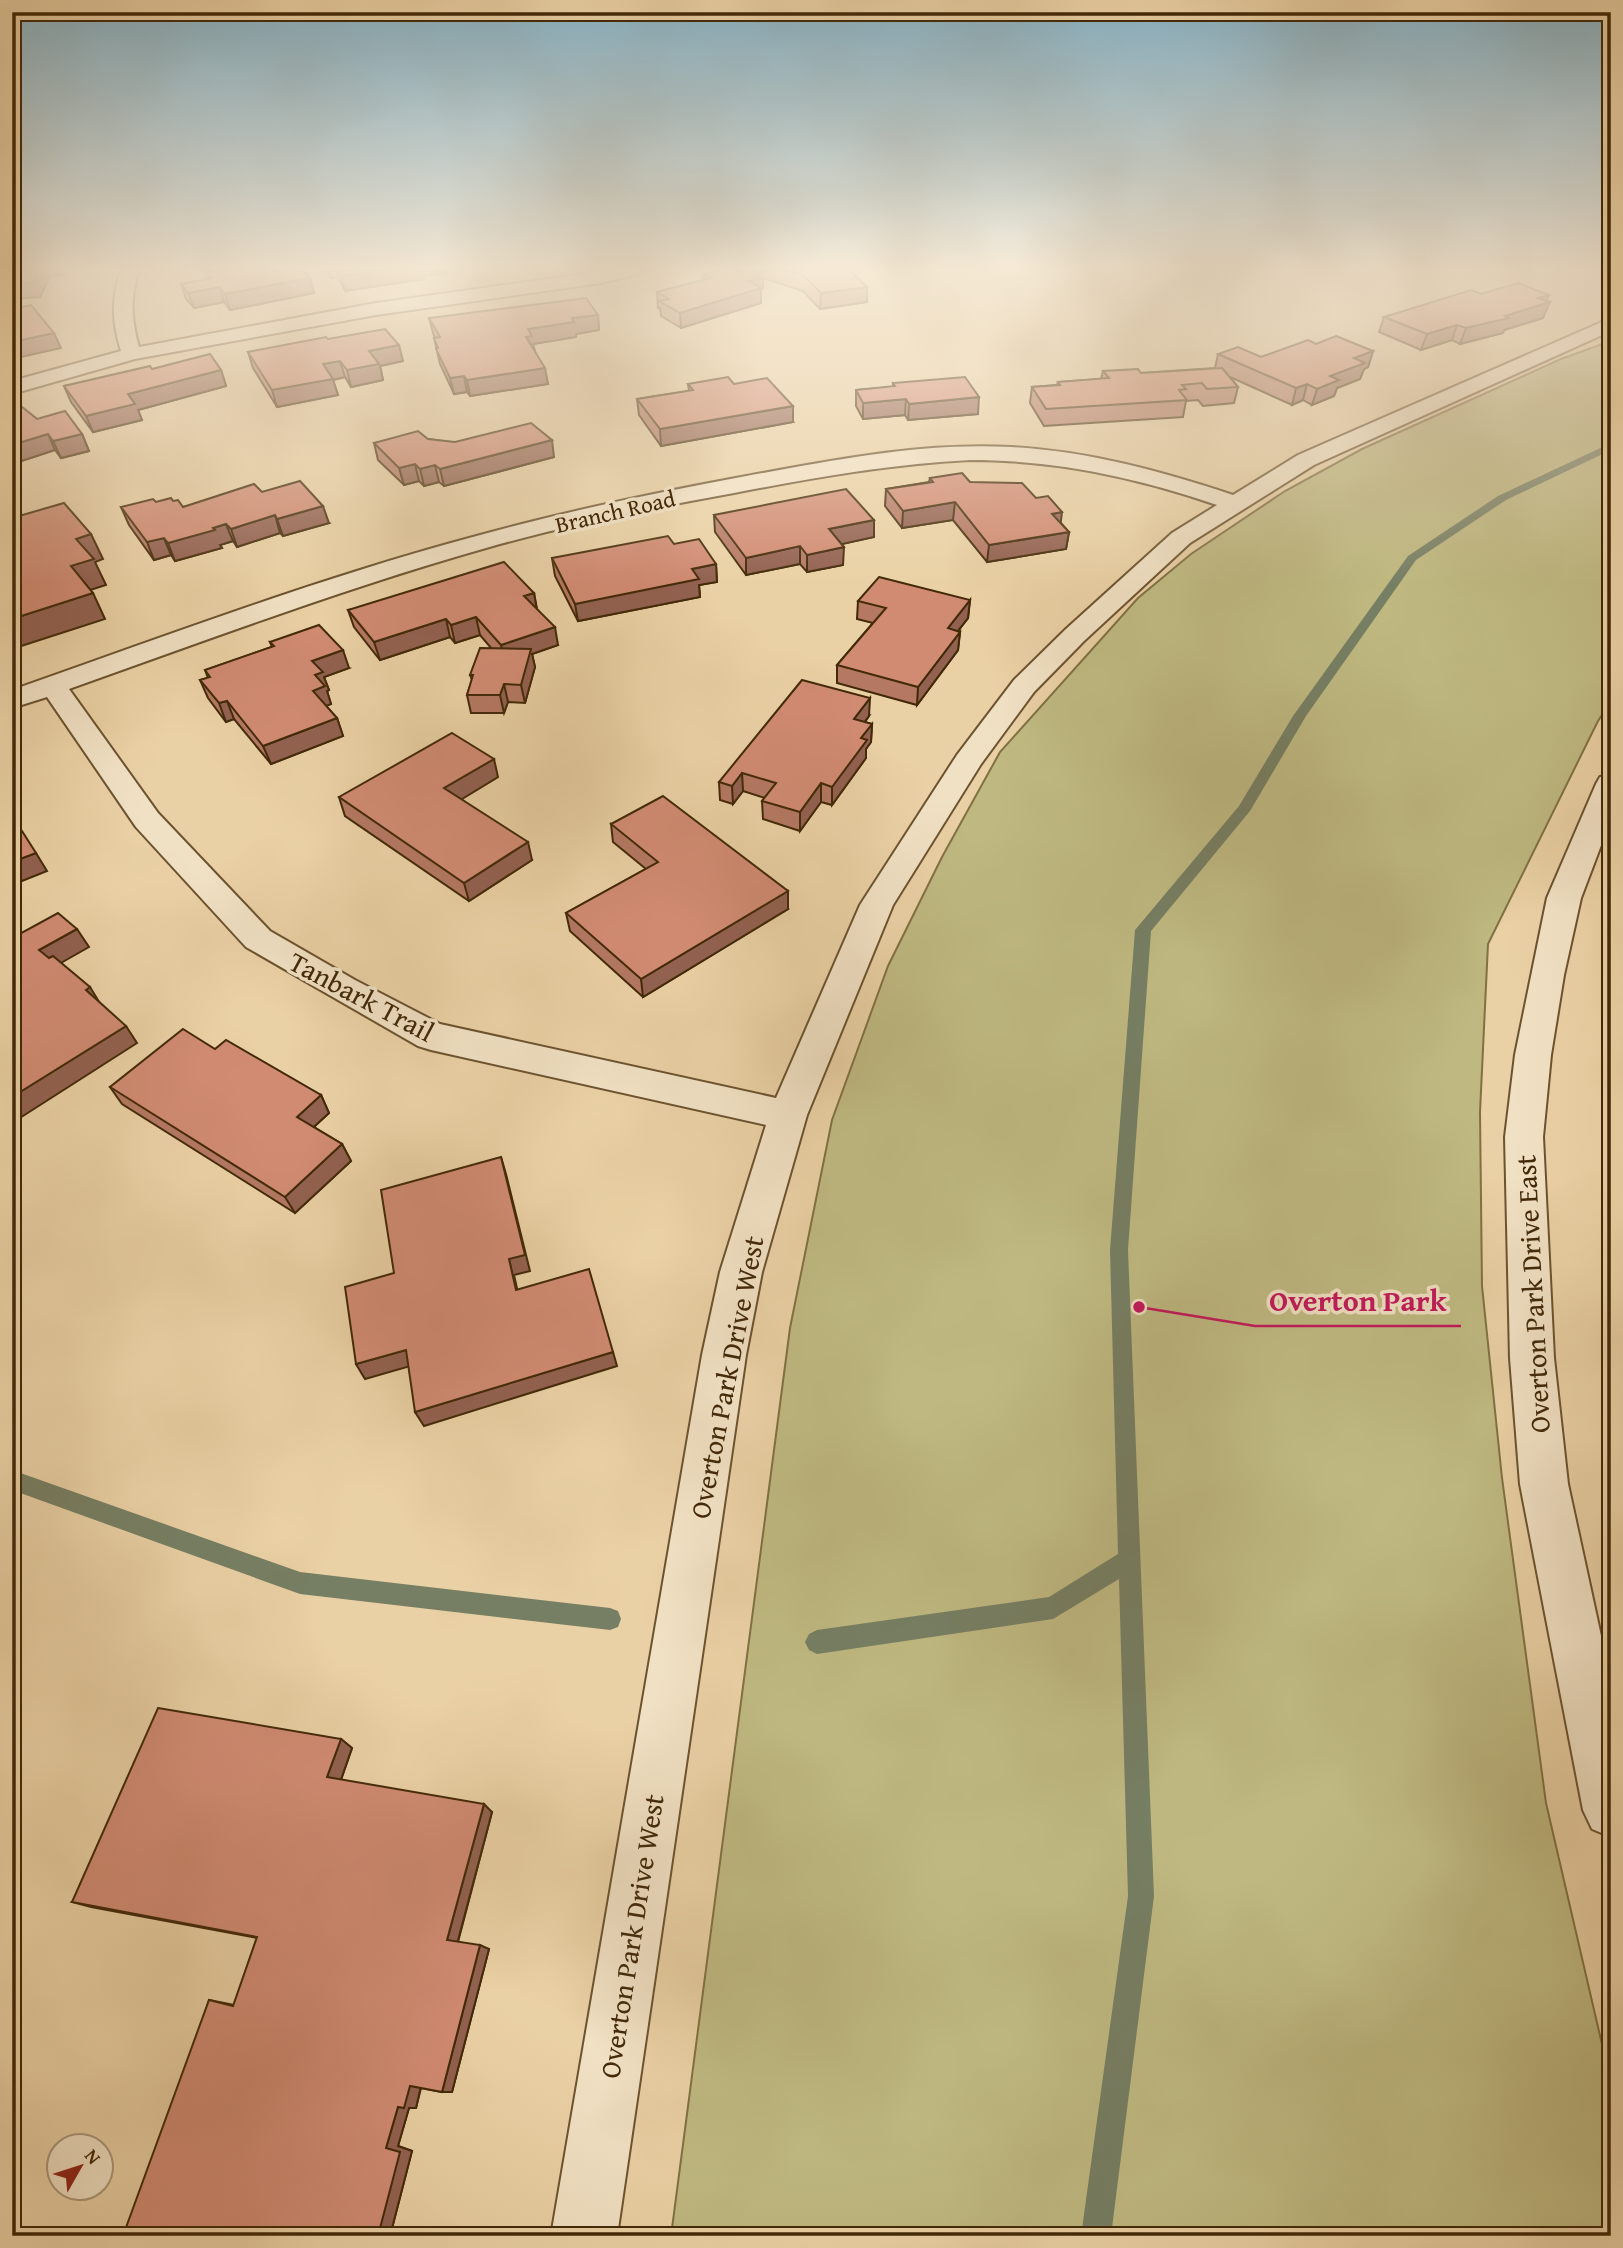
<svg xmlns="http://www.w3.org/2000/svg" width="1623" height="2248" viewBox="0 0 1623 2248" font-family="'Gentium Book Plus',serif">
  <rect width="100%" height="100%" fill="#ead1a5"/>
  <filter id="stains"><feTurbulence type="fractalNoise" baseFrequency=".00286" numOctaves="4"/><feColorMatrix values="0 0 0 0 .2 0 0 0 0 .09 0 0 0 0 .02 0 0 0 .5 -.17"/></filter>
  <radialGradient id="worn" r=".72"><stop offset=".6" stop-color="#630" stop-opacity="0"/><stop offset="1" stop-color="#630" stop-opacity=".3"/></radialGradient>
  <path fill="#bfb981" stroke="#807144" stroke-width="2" d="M 1611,341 L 1611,701 L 1598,721 L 1488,944 L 1480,1112 L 1482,1286 L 1502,1478 L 1546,1803 L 1611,2083 L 1611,2236 L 671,2236 L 790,1328 L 832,1120 L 888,966 L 942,857 L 1000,752 L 1138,598 L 1191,554 L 1285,491 L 1362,449 L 1561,359 Z"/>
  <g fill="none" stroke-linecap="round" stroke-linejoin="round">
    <g fill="#767f64" fill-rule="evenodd">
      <path d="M 1611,443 L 1611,450 L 1506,500 L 1416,560 L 1306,716 L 1250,811 L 1151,931 L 1128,1250 L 1154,1896 L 1111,2236 L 1081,2236 L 1128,1896 L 1119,1579 L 1053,1619 L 817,1654 L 809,1650 L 805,1642 L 809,1634 L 817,1630 L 1049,1597 L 1118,1554 L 1110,1250 L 1135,930 L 1239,806 L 1293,716 L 1408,556 L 1498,496 Z"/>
      <path d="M 12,1470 L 300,1572 L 610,1608 L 618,1611 L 621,1619 L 618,1627 L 610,1630 L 300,1594 L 12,1490 Z"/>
    </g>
    <g stroke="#6c532f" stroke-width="4">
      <g id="street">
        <path d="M 121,270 L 139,270 C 130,297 131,319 139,347 L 376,303 L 612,270 L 641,270 L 638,274 L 601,283 L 376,315 L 135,359 L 12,394 L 12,381 L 121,351 C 112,322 111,299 121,270 Z"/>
        <path d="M 1611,318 L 1611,331 L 1314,465 L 1190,543 L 1084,641 L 1034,692 L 981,764 L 893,905 L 807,1115 L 762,1272 L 746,1355 L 617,2236 L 551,2236 L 702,1355 L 720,1272 L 766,1125 L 431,1050 L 418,1046 L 246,947 L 136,827 L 47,697 L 12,708 L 12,690 C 163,637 314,580 469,538 C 558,513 649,494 741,477 C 829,461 921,442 1011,447 C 1087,451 1161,471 1233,495 L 1298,455 ZM 970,460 C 1056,460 1135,477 1217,505 L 1172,533 L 1066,629 L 1014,680 L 957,755 L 860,905 L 776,1098 L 440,1024 L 355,980 L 270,931 L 158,813 L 69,689 C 207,640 345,588 486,548 C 567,525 650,508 734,493 C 812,478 890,464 970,460 Z"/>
        <path d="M 1611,775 L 1611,819 L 1581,898 L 1564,975 L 1551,1055 L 1543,1137 L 1554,1358 L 1568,1484 L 1611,1682 L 1611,1837 L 1592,1829 L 1583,1810 L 1520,1484 L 1510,1358 L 1505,1137 L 1515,1055 L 1547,898 L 1596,784 L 1600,777 Z"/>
      </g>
    </g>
    <use href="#street" fill="#f1e1c4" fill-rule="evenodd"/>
  </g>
  <g fill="#b47863" stroke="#422908" stroke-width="2">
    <path d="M 12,270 L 66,270 L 63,275 L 50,276 L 40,297 Z"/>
    <path d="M 204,270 L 306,270 L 314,293 L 230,310 L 224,302 L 194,308 L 186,299 L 181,284 L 207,279 Z"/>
    <path d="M 327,270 L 444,270 L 445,273 L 423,276 L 424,279 L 345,291 L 338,277 L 331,278 Z"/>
    <path d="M 735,270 L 849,270 L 867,302 L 820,309 L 803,291 L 763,278 L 763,288 L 761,289 L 761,303 L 681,328 L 661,316 L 660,308 L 658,308 L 657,292 L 704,280 L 703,274 Z"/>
    <path d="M 1481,294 L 1549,295 L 1546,301 L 1543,318 L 1504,330 L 1503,333 L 1460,344 L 1452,340 L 1421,350 L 1379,332 L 1384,317 Z"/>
    <path d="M 598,315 L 599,330 L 576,334 L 576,337 L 533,344 L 535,351 L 548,384 L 470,396 L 467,392 L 454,394 L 440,364 L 434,338 L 435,338 L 433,333 L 429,318 Z"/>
    <path d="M 328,339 L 403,361 L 380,366 L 383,380 L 351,387 L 345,377 L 333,380 L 338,395 L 277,407 L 253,368 L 248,352 Z"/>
    <path d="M 1316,344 L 1373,351 L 1368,367 L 1364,369 L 1360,379 L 1337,388 L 1334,396 L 1312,405 L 1303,400 L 1292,405 L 1230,377 L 1238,387 L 1234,403 L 1203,406 L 1198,400 L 1186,401 L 1183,417 L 1044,426 L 1030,403 L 1032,387 L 1057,385 L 1058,382 L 1101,379 L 1103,371 L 1141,373 L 1215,368 L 1218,354 L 1261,357 Z"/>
    <path d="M 152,369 L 221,370 L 226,386 L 138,410 L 142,420 L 93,432 L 71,402 L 64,386 Z"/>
    <path d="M 893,383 L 978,414 L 908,420 L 905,415 L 863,419 L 856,406 L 856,390 L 893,387 Z"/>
    <path d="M 688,384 L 734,384 L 793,422 L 661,446 L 639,415 L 637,399 L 689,391 Z"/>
    <path d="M 12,399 L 37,419 L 82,434 L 89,451 L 61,458 L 55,450 L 12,464 Z"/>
    <path d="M 428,439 L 554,457 L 444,486 L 439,482 L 424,486 L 419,481 L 404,485 L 378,460 L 374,443 Z"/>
    <path d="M 930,478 L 970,482 L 1061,523 L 1069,532 L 1066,549 L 987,562 L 953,520 L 902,528 L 885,506 L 886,489 L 929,482 Z"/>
    <path d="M 262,492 L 329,523 L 283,536 L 280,533 L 237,547 L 233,541 L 220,545 L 222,548 L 175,561 L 171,555 L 154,560 L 129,525 L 121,507 L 173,501 L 183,507 Z"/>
    <path d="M 714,515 L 874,520 L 874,537 L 841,544 L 843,565 L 807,572 L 800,564 L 746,575 L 715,532 Z"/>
    <path d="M 674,544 L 716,564 L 717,582 L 699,585 L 700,597 L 578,621 L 555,576 L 552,558 Z"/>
    <path d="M 534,593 L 537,609 L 558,645 L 532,654 L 535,667 L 525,703 L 508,702 L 504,713 L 471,713 L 467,695 L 472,680 L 470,675 L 492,649 L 480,635 L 455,643 L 450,637 L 380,660 L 354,627 L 348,610 Z"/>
    <path d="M 970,600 L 968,618 L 958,631 L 960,632 L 958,650 L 917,705 L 837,683 L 837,665 L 873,623 L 857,619 L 858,601 Z"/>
    <path d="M 270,642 L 349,668 L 324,677 L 329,690 L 327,691 L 331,704 L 326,706 L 337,718 L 343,736 L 271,764 L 234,719 L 226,722 L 208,698 L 200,680 L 208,678 L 205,670 L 272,647 Z"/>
    <path d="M 869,716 L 865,722 L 872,724 L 871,742 L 866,749 L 866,758 L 832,805 L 821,802 L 800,831 L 763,819 L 762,801 L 765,798 L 743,791 L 733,804 L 720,800 L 719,782 Z"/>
    <path d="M 498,777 L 461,799 L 532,860 L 469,901 L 345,816 L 339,797 Z"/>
    <path d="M 611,824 L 788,909 L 643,997 L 570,931 L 566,913 L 646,869 L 613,842 Z"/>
    <path d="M 215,1049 L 321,1095 L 329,1113 L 314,1127 L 342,1144 L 351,1161 L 295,1213 L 122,1104 L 110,1087 Z"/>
    <path d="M 341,1739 L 352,1748 L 341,1780 L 492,1812 L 458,1942 L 489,1949 L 452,2092 L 442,2092 L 421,2088 L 416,2108 L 409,2108 L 398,2146 L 412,2151 L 390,2236 L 137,2236 L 209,2000 L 234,2005 L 257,1938 L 91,1907 L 72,1902 Z"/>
  </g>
  <g fill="#926150" stroke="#422908" stroke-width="2">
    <path d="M 39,270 L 47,270 L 50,276 L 40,297 L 12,299 L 12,284 Z"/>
    <path d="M 329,270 L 336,270 L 338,277 L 331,278 Z"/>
    <path d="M 383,270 L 444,270 L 445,273 L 423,276 L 424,279 L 345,291 L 341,276 Z"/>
    <path d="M 763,273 L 763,288 L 761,289 L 761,303 L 681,328 L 680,313 L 748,281 L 754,276 Z"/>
    <path d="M 310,278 L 314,293 L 230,310 L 225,294 Z"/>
    <path d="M 220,287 L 224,302 L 194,308 L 188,293 Z"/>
    <path d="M 867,287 L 867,302 L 820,309 L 821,293 Z"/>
    <path d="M 1549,295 L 1545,304 L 1550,302 L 1543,318 L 1504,330 L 1503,333 L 1460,344 L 1466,328 L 1505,316 L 1538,298 Z"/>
    <path d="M 598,315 L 599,330 L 576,334 L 576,337 L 533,344 L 535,352 L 526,337 L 528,329 L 572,318 Z"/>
    <path d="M 1457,325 L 1452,340 L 1421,350 L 1427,334 Z"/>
    <path d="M 54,333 L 61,348 L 12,359 L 12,342 Z"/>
    <path d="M 399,345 L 403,361 L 380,366 L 383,380 L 351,387 L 347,370 L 369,351 Z"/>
    <path d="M 1373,351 L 1368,367 L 1364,369 L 1360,379 L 1337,388 L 1334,396 L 1312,405 L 1317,389 L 1330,376 L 1354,358 Z"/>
    <path d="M 340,361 L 345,377 L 333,380 L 338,395 L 277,407 L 272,390 L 323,364 Z"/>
    <path d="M 545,368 L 548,384 L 470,396 L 467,380 Z"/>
    <path d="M 221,370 L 226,386 L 138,410 L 142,420 L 93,432 L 86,416 L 128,394 Z"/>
    <path d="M 464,376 L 467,392 L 454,394 L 450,378 Z"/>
    <path d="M 1307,384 L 1303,400 L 1292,405 L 1296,388 Z"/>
    <path d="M 979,397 L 978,414 L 908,420 L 909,404 Z"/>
    <path d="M 906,399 L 905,415 L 863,419 L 863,403 Z"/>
    <path d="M 793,406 L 793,422 L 661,446 L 660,429 Z"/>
    <path d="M 48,434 L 55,450 L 12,464 L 12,445 Z"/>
    <path d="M 82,434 L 89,451 L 61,458 L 53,441 Z"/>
    <path d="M 552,440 L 554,457 L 444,486 L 440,469 Z"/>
    <path d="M 415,464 L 419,481 L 404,485 L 399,468 Z"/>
    <path d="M 435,465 L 439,482 L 424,486 L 420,469 Z"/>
    <path d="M 955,502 L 953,520 L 902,528 L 903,511 Z"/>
    <path d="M 323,506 L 329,523 L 283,536 L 277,519 Z"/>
    <path d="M 1062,512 L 1060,529 L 1052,514 Z"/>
    <path d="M 275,515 L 280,533 L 237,547 L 231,529 Z"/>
    <path d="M 874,520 L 874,537 L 829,547 L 829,529 Z"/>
    <path d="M 226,524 L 233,541 L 220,545 L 222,548 L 175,561 L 168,543 Z"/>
    <path d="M 1069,532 L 1066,549 L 987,562 L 989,545 Z"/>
    <path d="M 91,534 L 103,559 L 95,562 L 106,585 L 84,592 L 71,566 L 76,539 Z"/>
    <path d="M 164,538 L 171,555 L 154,560 L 147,542 Z"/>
    <path d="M 800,546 L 800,564 L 746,575 L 746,558 Z"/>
    <path d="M 844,547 L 843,565 L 807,572 L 807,555 Z"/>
    <path d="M 716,564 L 717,582 L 699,585 L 700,597 L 578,621 L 575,604 L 692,569 Z"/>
    <path d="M 93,593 L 105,619 L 15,648 L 16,651 L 12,652 L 12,619 Z"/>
    <path d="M 534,593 L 537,611 L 524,596 Z"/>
    <path d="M 970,600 L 968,618 L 946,646 L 948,628 Z"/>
    <path d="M 476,617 L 480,635 L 455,643 L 451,625 Z"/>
    <path d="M 446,619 L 450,637 L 380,660 L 374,642 Z"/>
    <path d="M 555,627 L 558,645 L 532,654 L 535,667 L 525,703 L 521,685 L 505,663 L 501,645 Z"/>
    <path d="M 960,632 L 958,650 L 917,705 L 918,687 Z"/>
    <path d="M 343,650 L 349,668 L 324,677 L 329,690 L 327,691 L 331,704 L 319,709 L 313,691 L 315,675 L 312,661 Z"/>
    <path d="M 504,684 L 508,702 L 504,713 L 500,695 Z"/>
    <path d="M 870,698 L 869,716 L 853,737 L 854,719 Z"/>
    <path d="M 227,701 L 234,719 L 226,722 L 219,703 Z"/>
    <path d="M 337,718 L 343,736 L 271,764 L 263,746 Z"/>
    <path d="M 872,724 L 871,742 L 866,749 L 866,758 L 832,805 L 832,787 L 861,738 Z"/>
    <path d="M 494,759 L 498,777 L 449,807 L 444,788 Z"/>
    <path d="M 742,773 L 743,791 L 733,804 L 732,786 Z"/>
    <path d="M 821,783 L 821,802 L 800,831 L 800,812 Z"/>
    <path d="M 528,842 L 532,860 L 469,901 L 464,883 Z"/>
    <path d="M 36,853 L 47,871 L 12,885 L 12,862 Z"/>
    <path d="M 788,891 L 788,909 L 643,997 L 641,979 Z"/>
    <path d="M 77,929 L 89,947 L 52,968 L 39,950 Z"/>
    <path d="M 90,987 L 101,1005 L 86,990 Z"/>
    <path d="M 126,1026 L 137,1043 L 12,1123 L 12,1097 Z"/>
    <path d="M 321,1095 L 329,1113 L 306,1134 L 297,1117 Z"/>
    <path d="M 342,1144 L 351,1161 L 295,1213 L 285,1197 Z"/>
    <path d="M 501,1157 L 506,1174 L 530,1271 L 514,1275 L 521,1306 L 516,1290 L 509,1259 Z"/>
    <path d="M 406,1350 L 414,1365 L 365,1379 L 356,1364 Z"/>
    <path d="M 613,1352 L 617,1366 L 424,1426 L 415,1412 Z"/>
    <path d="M 341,1739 L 352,1748 L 339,1785 L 327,1777 Z"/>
    <path d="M 484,1804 L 492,1812 L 457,1944 L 447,1940 Z"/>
    <path d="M 480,1945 L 489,1949 L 452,2092 L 442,2092 Z"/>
    <path d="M 410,2086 L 421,2086 L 416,2108 L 409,2108 L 398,2146 L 412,2151 L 390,2236 L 378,2236 L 386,2148 L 398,2107 Z"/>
  </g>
  <g fill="#d18b73" stroke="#422908" stroke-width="2">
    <path d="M 12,270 L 39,270 L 34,282 L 12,284 Z"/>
    <path d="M 205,270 L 301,270 L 310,278 L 225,294 L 220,287 L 188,293 L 181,284 L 212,278 Z"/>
    <path d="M 338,270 L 383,270 L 341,276 Z"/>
    <path d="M 721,270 L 756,270 L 763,273 L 754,276 L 760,278 L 748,281 L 761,288 L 680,313 L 659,301 L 669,299 L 657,292 L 711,278 L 703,274 Z"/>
    <path d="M 785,270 L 849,270 L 867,287 L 821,293 L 803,275 Z"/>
    <path d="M 1518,283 L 1549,295 L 1538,298 L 1550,302 L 1505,316 L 1509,318 L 1466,328 L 1457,325 L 1427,334 L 1384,317 L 1471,290 L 1481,294 Z"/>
    <path d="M 586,298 L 598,315 L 572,318 L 574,322 L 528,329 L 532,336 L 526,337 L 545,368 L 467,380 L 464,376 L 450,378 L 436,349 L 438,348 L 434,338 L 440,337 L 429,318 Z"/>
    <path d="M 31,305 L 54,333 L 12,342 L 12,309 Z"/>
    <path d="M 385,329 L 399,345 L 369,351 L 379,364 L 347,370 L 340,361 L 323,364 L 333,379 L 272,390 L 248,352 L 326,337 L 328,339 Z"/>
    <path d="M 1336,336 L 1373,351 L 1354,358 L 1365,363 L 1330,376 L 1339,380 L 1317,389 L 1307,384 L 1296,388 L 1218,354 L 1238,347 L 1261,357 L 1308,340 L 1316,344 Z"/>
    <path d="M 210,354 L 221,370 L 128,394 L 135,404 L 86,416 L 64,386 L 150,366 L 152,369 Z"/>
    <path d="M 1222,368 L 1238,387 L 1207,389 L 1202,383 L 1182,385 L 1186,389 L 1179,390 L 1187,400 L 1046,409 L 1032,387 L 1060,385 L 1058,382 L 1109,378 L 1103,371 L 1138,369 L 1141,373 Z"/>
    <path d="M 728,377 L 734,384 L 767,378 L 793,406 L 660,429 L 637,399 L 693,390 L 688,384 Z"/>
    <path d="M 965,377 L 979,397 L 909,404 L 906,399 L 863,403 L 856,390 L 895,386 L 893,383 Z"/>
    <path d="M 12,399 L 37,419 L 65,411 L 82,434 L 53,441 L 48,434 L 12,445 Z"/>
    <path d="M 531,423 L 552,440 L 440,469 L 435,465 L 420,469 L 415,464 L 399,468 L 374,443 L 418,431 L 428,439 L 455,442 Z"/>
    <path d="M 962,473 L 970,482 L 1022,483 L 1036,498 L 1048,496 L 1062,512 L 1052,514 L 1069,532 L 989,545 L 955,502 L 903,511 L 886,489 L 933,482 L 930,478 Z"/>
    <path d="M 300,481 L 323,506 L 277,519 L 275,515 L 231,529 L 226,524 L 213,528 L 215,530 L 168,543 L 164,538 L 147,542 L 121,507 L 153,499 L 156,502 L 171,498 L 173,501 L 178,500 L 183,507 L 254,484 L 262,492 Z"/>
    <path d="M 846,489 L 874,520 L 829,529 L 844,547 L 807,555 L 800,546 L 746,558 L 714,515 Z"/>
    <path d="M 64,503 L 91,534 L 76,539 L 94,559 L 71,566 L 93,593 L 12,619 L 12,547 L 16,546 L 12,542 L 12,518 Z"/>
    <path d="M 668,536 L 674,544 L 699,539 L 716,564 L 692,569 L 699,579 L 575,604 L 552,558 Z"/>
    <path d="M 504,562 L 534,593 L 524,596 L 555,627 L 501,645 L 476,617 L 451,625 L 446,619 L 374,642 L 348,610 Z"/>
    <path d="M 879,577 L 970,600 L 948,628 L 960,632 L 918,687 L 837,665 L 886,608 L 858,601 Z"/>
    <path d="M 319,625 L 343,650 L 312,661 L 323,672 L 315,675 L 325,686 L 313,691 L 337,718 L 263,746 L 227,701 L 219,703 L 200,680 L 210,677 L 205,670 L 274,646 L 270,642 Z"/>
    <path d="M 480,648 L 531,649 L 521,685 L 504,684 L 500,695 L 467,695 L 473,675 L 470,675 Z"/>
    <path d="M 802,680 L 870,698 L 854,719 L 872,724 L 861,738 L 867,740 L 832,787 L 821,783 L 800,812 L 762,801 L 776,783 L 742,773 L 732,786 L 719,782 Z"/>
    <path d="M 452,733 L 494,759 L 444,788 L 528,842 L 464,883 L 339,797 Z"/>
    <path d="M 663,796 L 788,891 L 641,979 L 566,913 L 658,862 L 611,824 Z"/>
    <path d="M 22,831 L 36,853 L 12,862 L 12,835 Z"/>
    <path d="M 58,913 L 77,929 L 39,950 L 49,958 L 53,956 L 90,987 L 86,990 L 126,1026 L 12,1097 L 12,1046 L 15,1045 L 12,1042 L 12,938 Z"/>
    <path d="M 183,1029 L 215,1049 L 226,1040 L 321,1095 L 297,1117 L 342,1144 L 285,1197 L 110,1087 Z"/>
    <path d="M 501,1157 L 525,1255 L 509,1259 L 516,1290 L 589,1269 L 613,1352 L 415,1412 L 406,1350 L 356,1364 L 345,1287 L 394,1273 L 381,1190 Z"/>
    <path d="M 158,1708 L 341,1739 L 327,1777 L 484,1804 L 447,1940 L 480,1945 L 442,2092 L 410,2086 L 404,2108 L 398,2107 L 386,2148 L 400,2152 L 378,2236 L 137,2236 L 124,2233 L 209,2000 L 233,2006 L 257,1937 L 72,1902 Z"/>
  </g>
  <linearGradient id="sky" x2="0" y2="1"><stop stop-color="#88b6cc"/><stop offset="0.46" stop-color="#f6ead6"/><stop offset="1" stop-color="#f6ead6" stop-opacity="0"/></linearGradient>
  <rect width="1623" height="584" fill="url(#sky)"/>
  <g text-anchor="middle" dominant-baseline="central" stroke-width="7" stroke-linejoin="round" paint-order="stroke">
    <g font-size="23" fill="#422908" stroke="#f1e1c4">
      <text transform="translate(615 511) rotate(-13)">Branch Road</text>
    </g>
    <g font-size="28" fill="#422908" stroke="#f1e1c4">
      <text transform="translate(362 996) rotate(28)">Tanbark Trail</text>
      <text transform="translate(1532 1294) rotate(-93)">Overton Park Drive East</text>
      <text transform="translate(726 1377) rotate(-79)">Overton Park Drive West</text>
      <text transform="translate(631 1936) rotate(-81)">Overton Park Drive West</text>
    </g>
  </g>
  <path fill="none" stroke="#c2185b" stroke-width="2.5" d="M1139 1307L1255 1326H1461"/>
  <circle fill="#c2185b" stroke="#f1e1c4" stroke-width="2.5" cx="1139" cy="1307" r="7"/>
  <g font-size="30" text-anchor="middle" font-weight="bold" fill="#c2185b" stroke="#f1e1c4" stroke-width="7" stroke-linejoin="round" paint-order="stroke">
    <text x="1358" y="1311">Overton Park</text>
  </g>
  <rect width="1623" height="2248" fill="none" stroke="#ead1a5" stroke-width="42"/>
  <rect x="14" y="14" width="1595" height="2220" fill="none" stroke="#422908" stroke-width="3.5"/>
  <rect x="21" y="21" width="1581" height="2206" fill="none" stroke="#422908" stroke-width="2"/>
  <g transform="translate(80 2167) rotate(51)"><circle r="33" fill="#f1e1c4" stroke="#ab9779" stroke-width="2"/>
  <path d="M0-5L12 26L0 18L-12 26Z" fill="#8f2418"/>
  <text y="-10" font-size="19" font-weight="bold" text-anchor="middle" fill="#422908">N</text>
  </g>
  <rect width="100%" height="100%" filter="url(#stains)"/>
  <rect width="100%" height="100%" fill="url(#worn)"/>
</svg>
